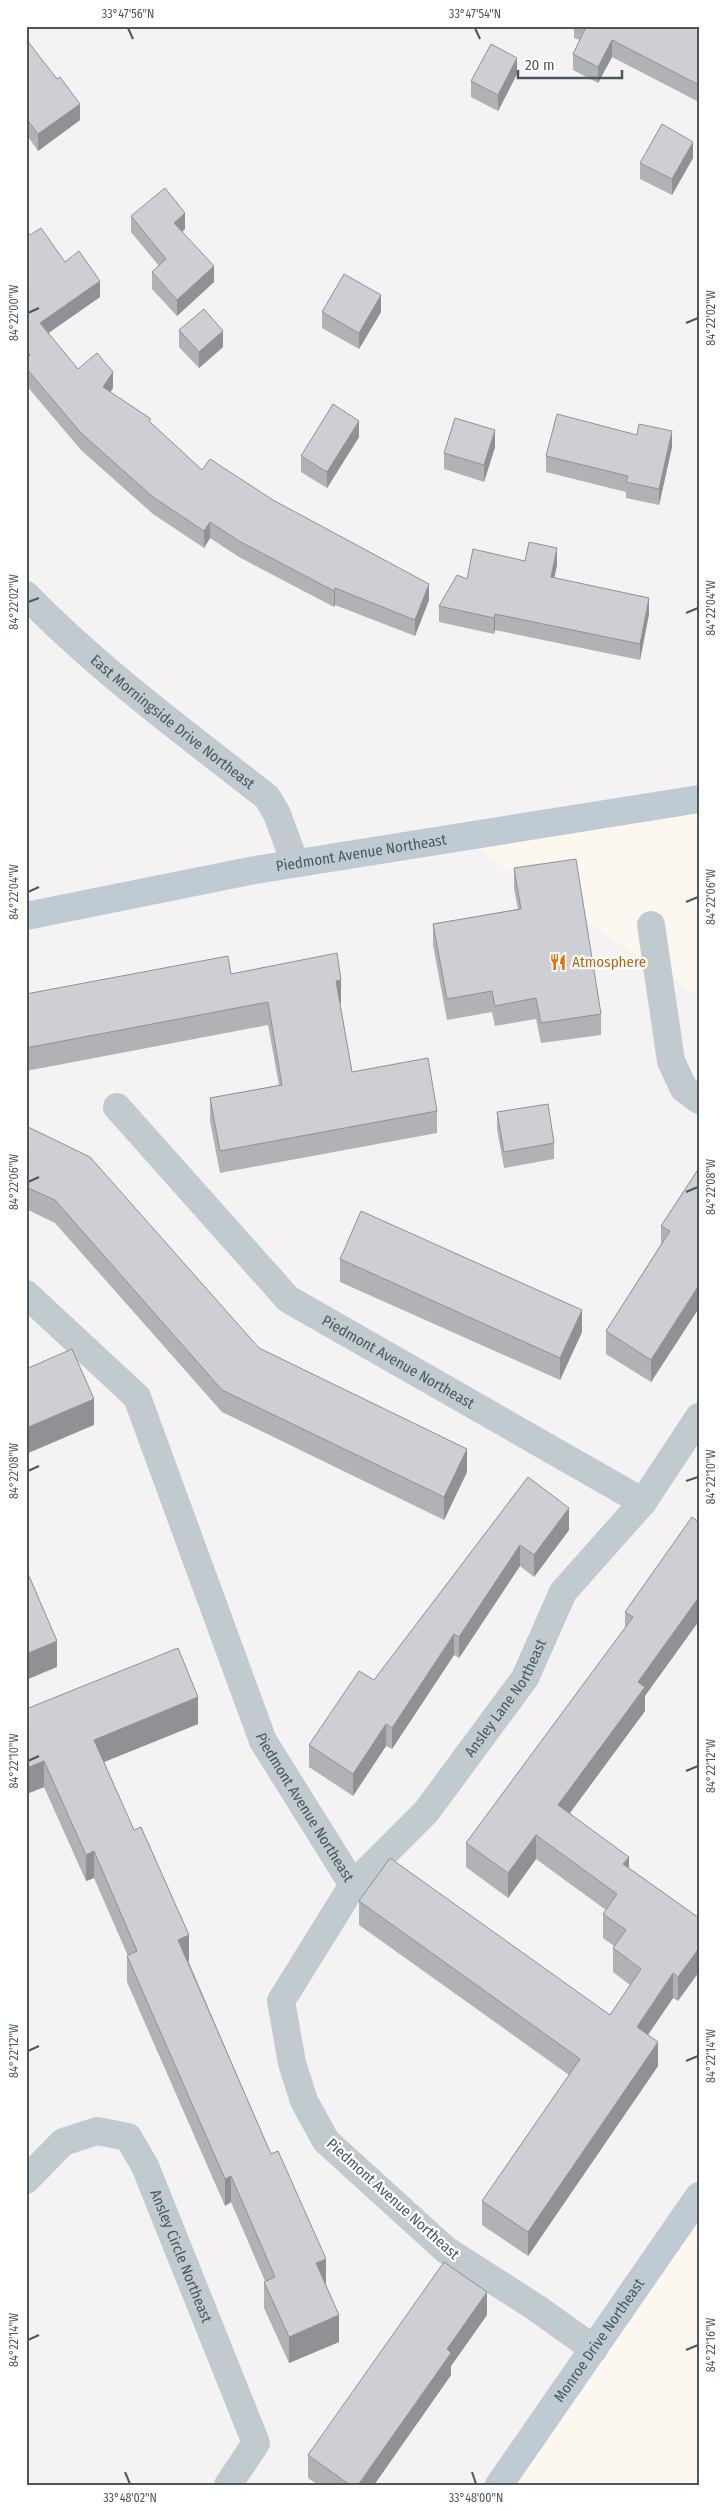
<svg xmlns="http://www.w3.org/2000/svg" width="725" height="2511" viewBox="0 0 725 2511" font-family="'Fira Sans Condensed',sans-serif">
  <rect width="100%" height="100%" fill="#f4f2f3"/>
  <g fill="#fcf7ef">
    <path d="M 699,804 L 699,997 L 460,836 Z"/>
    <path d="M 699,2196 L 699,2485 L 504,2485 Z"/>
  </g>
  <g fill="none" stroke-linecap="round" stroke-linejoin="round">
    <g stroke="#c1cacf" stroke-width="28">
      <path id="s1" d="M 26,595 C 98,669 186,734 267,797 L 277,814 L 295,863"/>
      <path d="M 651,925 L 671,1061 L 684,1089 L 699,1100"/>
      <path id="s2" d="M 117,1107 L 288,1299 L 643,1502"/>
      <path id="s3" d="M 26,1294 L 137,1397 L 263,1741 L 353,1885"/>
      <path id="s4" d="M 26,2180 L 63,2142 L 97,2131 L 128,2137 L 145,2166 L 256,2443 L 228,2485"/>
      <path id="s5" d="M 594,2349 L 535,2307 L 446,2250 L 326,2141 L 304,2101 L 292,2063 L 281,2001 L 353,1885 L 426,1812 L 525,1678 L 563,1592 L 643,1502 L 699,1417"/>
    </g>
    <g stroke="#c0cad2" stroke-width="28">
      <path id="s6" d="M 26,916 L 255,870 L 699,799"/>
      <path id="s7" d="M 499,2485 L 699,2196"/>
    </g>
  </g>
  <g fill="#b0b2b6">
    <path d="M 574,26 L 699,26 L 699,102 L 612,57 L 598,83 L 573,70 L 573,54 L 580,40 L 574,38 Z"/>
    <path d="M 26,39 L 80,120 L 38,151 L 26,134 Z"/>
    <path d="M 517,74 L 498,111 L 471,97 L 471,81 Z"/>
    <path d="M 693,158 L 672,195 L 640,179 L 640,163 Z"/>
    <path d="M 131,216 L 185,229 L 182,232 L 214,282 L 177,316 L 152,289 L 152,272 L 159,266 L 131,232 Z"/>
    <path d="M 26,230 L 30,235 L 65,262 L 100,297 L 48,333 L 78,369 L 113,388 L 110,392 L 151,423 L 202,470 L 273,500 L 429,600 L 415,636 L 335,605 L 334,607 L 239,557 L 210,538 L 204,548 L 153,514 L 81,450 L 26,385 Z"/>
    <path d="M 322,312 L 381,312 L 359,349 L 322,328 Z"/>
    <path d="M 179,330 L 223,347 L 199,368 L 179,347 Z"/>
    <path d="M 359,437 L 327,488 L 301,472 L 301,456 Z"/>
    <path d="M 495,447 L 484,482 L 444,469 L 444,453 Z"/>
    <path d="M 672,447 L 659,505 L 626,498 L 626,492 L 546,472 L 546,456 Z"/>
    <path d="M 525,561 L 557,565 L 554,578 L 649,614 L 640,660 L 495,630 L 494,634 L 439,622 L 439,606 L 467,579 Z"/>
    <path d="M 514,868 L 601,1014 L 601,1035 L 541,1043 L 536,1019 L 495,1026 L 492,1012 L 447,1020 L 433,945 L 433,924 L 518,909 L 514,889 Z"/>
    <path d="M 231,974 L 341,1003 L 340,1003 L 352,1072 L 437,1111 L 437,1133 L 220,1173 L 210,1121 L 210,1098 L 279,1085 L 268,1025 L 26,1071 L 26,994 Z"/>
    <path d="M 497,1112 L 554,1143 L 554,1159 L 504,1168 L 497,1129 Z"/>
    <path d="M 26,1126 L 259,1348 L 467,1472 L 444,1520 L 222,1412 L 55,1223 L 26,1209 Z"/>
    <path d="M 699,1168 L 699,1308 L 651,1382 L 606,1354 L 606,1331 L 661,1244 L 661,1226 Z"/>
    <path d="M 340,1259 L 582,1332 L 560,1380 L 340,1282 Z"/>
    <path d="M 528,1477 L 569,1530 L 534,1577 L 520,1566 L 459,1658 L 454,1655 L 392,1749 L 386,1746 L 353,1796 L 309,1767 L 309,1745 L 374,1680 Z"/>
    <path d="M 692,1517 L 645,1696 L 645,1711 L 570,1813 L 629,1868 L 699,1918 L 678,2001 L 673,1998 L 648,2034 L 658,2066 L 528,2256 L 482,2225 L 482,2201 L 569,2075 L 359,1925 L 359,1901 L 610,2015 L 630,1985 L 613,1972 L 613,1948 L 614,1946 L 603,1938 L 603,1914 L 606,1910 L 536,1859 L 508,1898 L 466,1867 L 466,1843 L 625,1628 L 625,1612 Z"/>
    <path d="M 26,1709 L 198,1724 L 104,1762 L 326,2285 L 339,2342 L 289,2363 L 264,2308 L 264,2282 L 265,2281 L 231,2202 L 225,2206 L 127,1982 L 127,1956 L 128,1956 L 94,1878 L 86,1881 L 44,1787 L 29,1793 L 26,1787 Z"/>
    <path d="M 487,2315 L 451,2366 L 451,2375 L 374,2485 L 318,2485 L 308,2478 L 308,2455 Z"/>
  </g>
  <g fill="#909194">
    <path d="M 612,40 L 612,57 L 598,83 L 598,67 Z"/>
    <path d="M 517,58 L 517,74 L 498,111 L 498,95 Z"/>
    <path d="M 80,104 L 80,120 L 38,151 L 38,134 Z"/>
    <path d="M 693,142 L 693,158 L 672,195 L 672,179 Z"/>
    <path d="M 185,213 L 185,229 L 174,239 L 174,223 Z"/>
    <path d="M 214,266 L 214,282 L 177,316 L 177,300 Z"/>
    <path d="M 100,281 L 100,297 L 40,339 L 40,323 Z"/>
    <path d="M 381,295 L 381,312 L 359,349 L 359,333 Z"/>
    <path d="M 223,331 L 223,347 L 199,368 L 199,352 Z"/>
    <path d="M 113,372 L 113,388 L 103,404 L 103,387 Z"/>
    <path d="M 359,421 L 359,437 L 327,488 L 327,472 Z"/>
    <path d="M 495,430 L 495,447 L 484,482 L 484,465 Z"/>
    <path d="M 672,431 L 672,447 L 659,505 L 659,489 Z"/>
    <path d="M 210,522 L 210,538 L 204,548 L 204,531 Z"/>
    <path d="M 557,548 L 557,565 L 551,594 L 551,577 Z"/>
    <path d="M 429,584 L 429,600 L 415,636 L 415,620 Z"/>
    <path d="M 335,588 L 335,605 L 334,607 L 334,591 Z"/>
    <path d="M 649,598 L 649,614 L 640,660 L 640,644 Z"/>
    <path d="M 495,614 L 495,630 L 494,634 L 494,618 Z"/>
    <path d="M 341,980 L 341,1003 L 336,1004 L 336,981 Z"/>
    <path d="M 699,1285 L 699,1308 L 651,1382 L 651,1360 Z"/>
    <path d="M 582,1310 L 582,1332 L 560,1380 L 560,1358 Z"/>
    <path d="M 94,1399 L 94,1425 L 26,1454 L 26,1428 Z"/>
    <path d="M 467,1449 L 467,1472 L 444,1520 L 444,1497 Z"/>
    <path d="M 569,1508 L 569,1530 L 534,1577 L 534,1555 Z"/>
    <path d="M 520,1545 L 520,1566 L 459,1658 L 459,1637 Z"/>
    <path d="M 699,1597 L 699,1621 L 645,1696 L 645,1711 L 558,1829 L 558,1805 L 638,1682 Z"/>
    <path d="M 454,1634 L 454,1655 L 392,1749 L 392,1728 Z"/>
    <path d="M 57,1641 L 57,1667 L 26,1680 L 26,1654 Z"/>
    <path d="M 198,1697 L 198,1724 L 94,1766 L 94,1740 Z"/>
    <path d="M 386,1724 L 386,1746 L 353,1796 L 353,1774 Z"/>
    <path d="M 44,1761 L 44,1787 L 29,1793 L 29,1767 Z"/>
    <path d="M 536,1835 L 536,1859 L 508,1898 L 508,1873 Z"/>
    <path d="M 94,1851 L 94,1878 L 86,1881 L 86,1855 Z"/>
    <path d="M 629,1857 L 629,1881 L 623,1864 Z"/>
    <path d="M 189,1935 L 189,1961 L 178,1966 L 178,1940 Z"/>
    <path d="M 699,1948 L 699,1972 L 678,2001 L 678,1977 Z"/>
    <path d="M 673,1973 L 673,1998 L 637,2051 L 637,2027 Z"/>
    <path d="M 658,2042 L 658,2066 L 528,2256 L 528,2232 Z"/>
    <path d="M 231,2176 L 231,2202 L 225,2206 L 225,2179 Z"/>
    <path d="M 326,2259 L 326,2285 L 316,2263 Z"/>
    <path d="M 487,2292 L 487,2315 L 451,2366 L 451,2375 L 374,2485 L 358,2485 L 447,2349 Z"/>
    <path d="M 339,2315 L 339,2342 L 289,2363 L 289,2337 Z"/>
  </g>
  <g fill="#cdcfd4" stroke="#909194">
    <path d="M 584,26 L 699,26 L 699,85 L 612,40 L 598,67 L 573,54 L 586,27 Z"/>
    <path d="M 26,39 L 57,79 L 60,77 L 80,104 L 38,134 L 26,118 Z"/>
    <path d="M 491,44 L 517,58 L 498,95 L 471,81 Z"/>
    <path d="M 662,124 L 693,142 L 672,179 L 640,163 Z"/>
    <path d="M 165,188 L 185,213 L 174,223 L 214,266 L 177,300 L 152,272 L 166,259 L 131,216 Z"/>
    <path d="M 41,228 L 65,262 L 79,251 L 100,281 L 40,323 L 78,369 L 97,353 L 113,372 L 103,387 L 151,419 L 149,421 L 202,470 L 210,459 L 273,500 L 429,584 L 415,620 L 335,588 L 334,591 L 239,541 L 210,522 L 204,531 L 153,497 L 81,433 L 26,368 L 26,359 L 30,355 L 26,350 L 26,230 L 30,235 Z"/>
    <path d="M 344,274 L 381,295 L 359,333 L 322,312 Z"/>
    <path d="M 204,309 L 223,331 L 199,352 L 179,330 Z"/>
    <path d="M 333,404 L 359,421 L 327,472 L 301,456 Z"/>
    <path d="M 557,414 L 637,435 L 639,424 L 672,431 L 659,489 L 626,482 L 628,476 L 546,456 Z"/>
    <path d="M 455,418 L 495,430 L 484,465 L 444,453 Z"/>
    <path d="M 529,542 L 557,548 L 551,577 L 649,598 L 640,644 L 495,614 L 494,618 L 439,606 L 457,575 L 467,579 L 473,549 L 525,561 Z"/>
    <path d="M 576,859 L 601,1014 L 541,1023 L 536,998 L 495,1006 L 492,991 L 447,999 L 433,924 L 521,909 L 514,868 Z"/>
    <path d="M 337,953 L 341,980 L 336,981 L 352,1072 L 428,1058 L 437,1111 L 220,1151 L 210,1098 L 282,1085 L 268,1002 L 26,1048 L 26,994 L 228,956 L 231,974 Z"/>
    <path d="M 548,1104 L 554,1143 L 504,1152 L 497,1112 Z"/>
    <path d="M 26,1126 L 90,1157 L 259,1348 L 467,1449 L 444,1497 L 222,1390 L 55,1200 L 26,1187 Z"/>
    <path d="M 699,1168 L 699,1285 L 651,1360 L 606,1331 L 670,1231 L 661,1226 Z"/>
    <path d="M 361,1211 L 582,1310 L 560,1358 L 340,1259 Z"/>
    <path d="M 72,1349 L 94,1399 L 26,1428 L 26,1369 Z"/>
    <path d="M 528,1477 L 569,1508 L 534,1555 L 520,1545 L 459,1637 L 454,1634 L 392,1728 L 386,1724 L 353,1774 L 309,1745 L 359,1671 L 374,1680 Z"/>
    <path d="M 692,1517 L 699,1522 L 699,1597 L 638,1682 L 645,1687 L 558,1805 L 629,1857 L 623,1864 L 699,1918 L 699,1948 L 678,1977 L 673,1973 L 637,2027 L 658,2042 L 528,2232 L 482,2201 L 580,2059 L 359,1901 L 390,1858 L 610,2015 L 641,1969 L 613,1948 L 626,1930 L 603,1914 L 617,1894 L 536,1835 L 508,1873 L 466,1843 L 633,1617 L 625,1612 Z"/>
    <path d="M 26,1569 L 57,1641 L 26,1654 Z"/>
    <path d="M 178,1648 L 198,1697 L 94,1740 L 134,1830 L 141,1827 L 189,1935 L 178,1940 L 271,2154 L 278,2151 L 326,2259 L 316,2263 L 339,2315 L 289,2337 L 264,2282 L 275,2277 L 231,2176 L 225,2179 L 127,1956 L 137,1951 L 94,1851 L 86,1855 L 44,1761 L 29,1767 L 26,1761 L 26,1709 Z"/>
    <path d="M 444,2262 L 487,2292 L 447,2349 L 451,2353 L 358,2485 L 350,2485 L 308,2455 Z"/>
  </g>
  <path fill="none" stroke="#4b575e" stroke-width="2" d="M 128,28 L 133,39M 475,28 L 480,39M 28,313 L 39,308M 686,323 L 698,318M 28,602 L 39,598M 686,613 L 698,608M 28,892 L 39,887M 686,902 L 698,897M 28,1182 L 39,1177M 686,1192 L 698,1187M 28,1471 L 39,1466M 686,1481 L 698,1477M 28,1761 L 39,1756M 686,1771 L 698,1766M 28,2051 L 39,2046M 686,2061 L 698,2056M 28,2340 L 39,2335M 686,2350 L 698,2345M 125,2472 L 130,2484M 472,2472 L 476,2484"/>
  <defs>
    <g id="restaurant-bare" transform="scale(1.35)"><path d="M-5-6h1v4h1v-4h1v4h1v-4h1v5L-1.5 .5V6h-2V.5L-5-1ZM5-6V6H3V1.5H1.5Q1.5-4 5-6Z" fill="#e8710a" stroke="#fff" stroke-width="2.5" paint-order="stroke"/></g>
  </defs>
  <g fill-rule="evenodd">
    <use href="#restaurant-bare" x="558" y="962"/>
  </g>
  <g text-anchor="middle" dominant-baseline="central" stroke-width="4.5" stroke-linejoin="round" paint-order="stroke">
    <g font-size="15" fill="#4b575e" stroke="#fff">
      <text stroke="none"><textPath href="#s1" startOffset="194">East Morningside Drive Northeast</textPath></text>
      <text stroke="none"><textPath href="#s6" startOffset="341">Piedmont Avenue Northeast</textPath></text>
      <text stroke="none"><textPath href="#s2" startOffset="384">Piedmont Avenue Northeast</textPath></text>
      <text stroke="none"><textPath href="#s5" startOffset="868">Ansley Lane Northeast</textPath></text>
      <text stroke="none"><textPath href="#s3" startOffset="596">Piedmont Avenue Northeast</textPath></text>
      <text transform="translate(393 2199) rotate(42)">Piedmont Avenue Northeast</text>
      <text stroke="none"><textPath href="#s4" startOffset="251">Ansley Circle Northeast</textPath></text>
      <text stroke="none"><textPath href="#s7" startOffset="176">Monroe Drive Northeast</textPath></text>
    </g>
    <g font-size="15" fill="#c56008" stroke="#fff" text-anchor="start">
      <text x="572" y="962">Atmosphere</text>
    </g>
  </g>
  <rect width="725" height="2511" fill="none" stroke="#ffffff" stroke-width="55"/>
  <path d="M518 70v8h104v-8" fill="none" stroke="#4b575e" stroke-width="2.5"/>
  <text x="525" y="70" font-size="15" fill="#4b575e" stroke="#ffffff" stroke-width="4" paint-order="stroke">20 m</text>
  <rect x="28" y="28" width="670" height="2456" fill="none" stroke="#4b575e" stroke-width="2"/>
  <g font-size="12" text-anchor="middle" fill="#4b575e">
    <text x="128" y="18">33°47'56"N</text>
    <text x="475" y="18">33°47'54"N</text>
    <text transform="translate(14 313) rotate(-90)" y="4">84°22'00"W</text>
    <text transform="translate(711 318) rotate(-90)" y="4">84°22'02"W</text>
    <text transform="translate(14 602) rotate(-90)" y="4">84°22'02"W</text>
    <text transform="translate(711 608) rotate(-90)" y="4">84°22'04"W</text>
    <text transform="translate(14 892) rotate(-90)" y="4">84°22'04"W</text>
    <text transform="translate(711 897) rotate(-90)" y="4">84°22'06"W</text>
    <text transform="translate(14 1182) rotate(-90)" y="4">84°22'06"W</text>
    <text transform="translate(711 1187) rotate(-90)" y="4">84°22'08"W</text>
    <text transform="translate(14 1471) rotate(-90)" y="4">84°22'08"W</text>
    <text transform="translate(711 1477) rotate(-90)" y="4">84°22'10"W</text>
    <text transform="translate(14 1761) rotate(-90)" y="4">84°22'10"W</text>
    <text transform="translate(711 1766) rotate(-90)" y="4">84°22'12"W</text>
    <text transform="translate(14 2051) rotate(-90)" y="4">84°22'12"W</text>
    <text transform="translate(711 2056) rotate(-90)" y="4">84°22'14"W</text>
    <text transform="translate(14 2340) rotate(-90)" y="4">84°22'14"W</text>
    <text transform="translate(711 2345) rotate(-90)" y="4">84°22'16"W</text>
    <text x="130" y="2502">33°48'02"N</text>
    <text x="476" y="2502">33°48'00"N</text>
  </g>
</svg>
